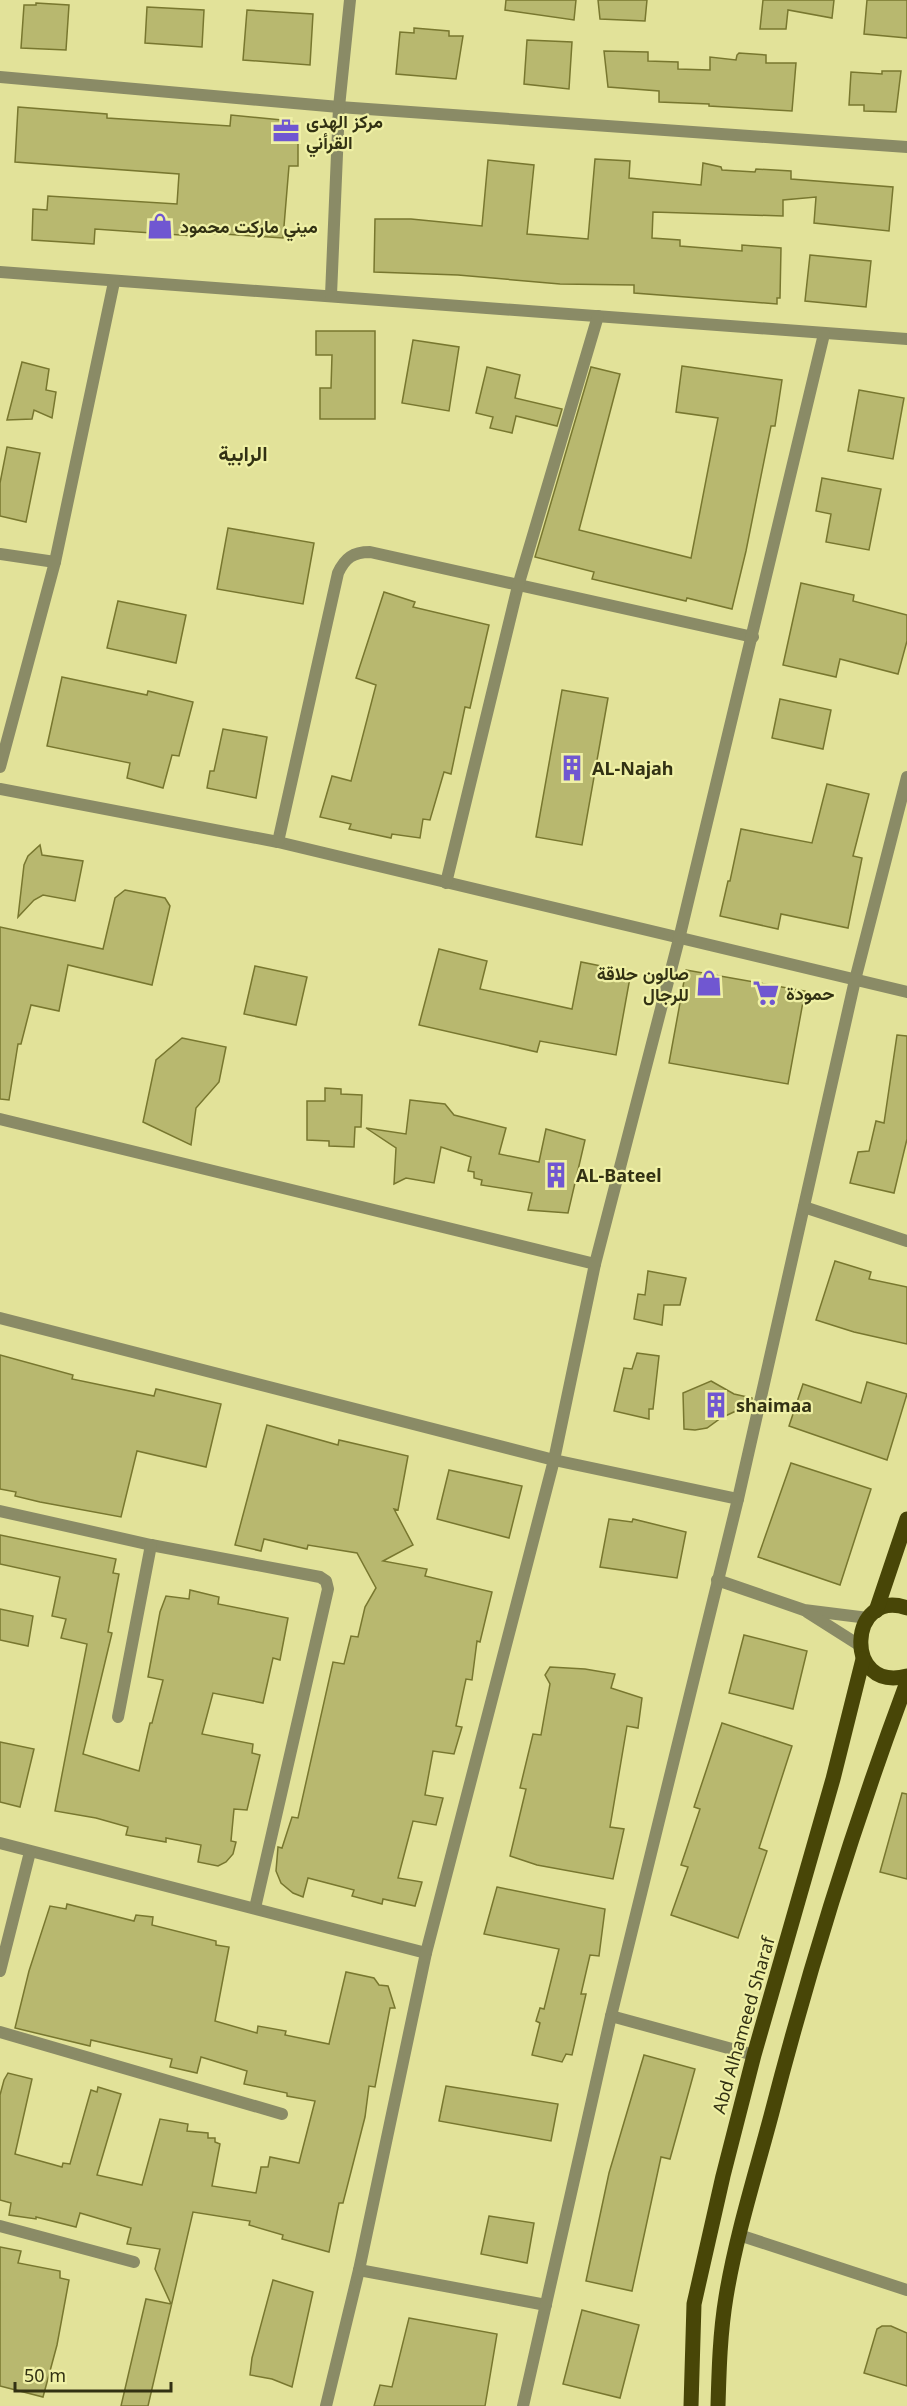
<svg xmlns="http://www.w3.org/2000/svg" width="907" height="2406" viewBox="0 0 907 2406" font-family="'Noto Sans',Vazirmatn,sans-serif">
  <rect width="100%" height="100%" fill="#e2e299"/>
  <g fill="#b8b86f" stroke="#78772f" stroke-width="1.5">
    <path d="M 506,0 L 576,0 L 574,20 L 505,10 Z"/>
    <path d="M 598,0 L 647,0 L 645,21 L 600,19 Z"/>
    <path d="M 763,0 L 834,0 L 832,18 L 788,10 L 786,29 L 760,29 Z"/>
    <path d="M 867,0 L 907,0 L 907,38 L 864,34 Z"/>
    <path d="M 36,3 L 69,5 L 66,50 L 21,48 L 24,5 L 36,5 Z"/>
    <path d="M 147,7 L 204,10 L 202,47 L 145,43 Z"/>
    <path d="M 247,10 L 313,14 L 310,65 L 243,60 Z"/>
    <path d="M 414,28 L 449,31 L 449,36 L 463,36 L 456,79 L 396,74 L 400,32 L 414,33 Z"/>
    <path d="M 527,40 L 572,42 L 569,89 L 524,84 Z"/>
    <path d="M 604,51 L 648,52 L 648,61 L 678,62 L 678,69 L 710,70 L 710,57 L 736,60 L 737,55 L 739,53 L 766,55 L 766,63 L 796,63 L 792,111 L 709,106 L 709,104 L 659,102 L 659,91 L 608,87 Z"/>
    <path d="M 882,71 L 901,71 L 896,112 L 864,111 L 864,105 L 849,105 L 851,72 L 882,74 Z"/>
    <path d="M 18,107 L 107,114 L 107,118 L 230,126 L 231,115 L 292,121 L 298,130 L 298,166 L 289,166 L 283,238 L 194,232 L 194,236 L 95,229 L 94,244 L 32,240 L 33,209 L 47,210 L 48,196 L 177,204 L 179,174 L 15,162 Z"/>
    <path d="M 595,159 L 630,161 L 629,178 L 701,185 L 703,163 L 721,167 L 722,170 L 755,172 L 756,169 L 791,171 L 791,179 L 893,187 L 889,231 L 814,223 L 816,197 L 783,200 L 783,216 L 653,212 L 652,238 L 680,240 L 680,246 L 742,251 L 742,245 L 781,248 L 780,298 L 777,298 L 777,304 L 634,293 L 634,285 L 560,284 L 458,275 L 374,272 L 375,219 L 411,219 L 482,226 L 488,160 L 534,165 L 527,234 L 588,239 Z"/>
    <path d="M 810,255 L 871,261 L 866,307 L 805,301 Z"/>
    <path d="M 316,331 L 375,331 L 375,419 L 320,419 L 320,388 L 331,388 L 332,355 L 316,355 Z"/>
    <path d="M 413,340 L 459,347 L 449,411 L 402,403 Z"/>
    <path d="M 22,362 L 49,369 L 46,390 L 56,392 L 52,418 L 34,410 L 32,419 L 7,420 Z"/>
    <path d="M 682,366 L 782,380 L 775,426 L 771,426 L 746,551 L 732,609 L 687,598 L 686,601 L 592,579 L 594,572 L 535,557 L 591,367 L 620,374 L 579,530 L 691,558 L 718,418 L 676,412 Z"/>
    <path d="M 487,367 L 520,375 L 515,398 L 562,409 L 557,426 L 516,416 L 512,433 L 490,428 L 493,417 L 476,413 Z"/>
    <path d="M 859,390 L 904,398 L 893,459 L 848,451 Z"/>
    <path d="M 7,447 L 40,453 L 26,522 L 0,516 L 0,483 Z"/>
    <path d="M 822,478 L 881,489 L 869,550 L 826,542 L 831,514 L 816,511 Z"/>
    <path d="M 228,528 L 314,543 L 303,604 L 217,589 Z"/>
    <path d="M 801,583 L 854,595 L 853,601 L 907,615 L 907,641 L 898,674 L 840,659 L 836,677 L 783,665 Z"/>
    <path d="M 384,592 L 415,602 L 413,607 L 489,625 L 470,708 L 465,707 L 451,774 L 444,772 L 430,820 L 423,819 L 420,838 L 392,834 L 391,838 L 349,829 L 351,824 L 320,817 L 332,776 L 351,781 L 376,685 L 356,678 Z"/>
    <path d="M 118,601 L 186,615 L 176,663 L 107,648 Z"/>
    <path d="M 62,677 L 147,695 L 148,691 L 193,702 L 179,756 L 172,755 L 163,788 L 127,778 L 130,763 L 47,746 Z"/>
    <path d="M 562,690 L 608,698 L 582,845 L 536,837 Z"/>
    <path d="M 780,699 L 831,710 L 823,749 L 772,738 Z"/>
    <path d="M 223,729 L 267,737 L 256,798 L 207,788 L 210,771 L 214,771 Z"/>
    <path d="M 827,784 L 869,794 L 853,856 L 862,858 L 848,928 L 781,914 L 778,929 L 720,916 L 728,881 L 730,881 L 741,829 L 812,843 Z"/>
    <path d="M 40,845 L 42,855 L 83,861 L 75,901 L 43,895 L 34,900 L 18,917 L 24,865 L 28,856 Z"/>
    <path d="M 125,890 L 165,898 L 170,906 L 152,985 L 68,965 L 59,1011 L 31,1005 L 21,1044 L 18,1044 L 9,1100 L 0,1099 L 0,927 L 103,949 L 115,898 Z"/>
    <path d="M 439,949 L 487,961 L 480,989 L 572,1009 L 581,962 L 631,972 L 616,1055 L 540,1041 L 537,1052 L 419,1025 Z"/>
    <path d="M 255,966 L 307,977 L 296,1025 L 244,1014 Z"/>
    <path d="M 686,970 L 805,991 L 788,1084 L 669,1063 Z"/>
    <path d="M 897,1035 L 907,1036 L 907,1139 L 894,1193 L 850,1183 L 858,1152 L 869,1151 L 876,1121 L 884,1123 Z"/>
    <path d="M 182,1038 L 226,1047 L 219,1082 L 196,1108 L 191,1145 L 143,1122 L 156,1060 Z"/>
    <path d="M 325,1088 L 341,1089 L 341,1094 L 362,1095 L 361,1127 L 355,1127 L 354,1147 L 329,1146 L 329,1141 L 307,1140 L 307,1101 L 325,1101 Z"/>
    <path d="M 410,1100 L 445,1104 L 454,1115 L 506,1128 L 499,1154 L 539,1162 L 546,1129 L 585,1140 L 568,1213 L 528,1210 L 532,1193 L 481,1185 L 482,1180 L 474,1178 L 474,1172 L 468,1171 L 471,1157 L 441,1147 L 434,1183 L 406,1178 L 394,1184 L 396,1148 L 366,1128 L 406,1134 Z"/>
    <path d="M 835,1261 L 871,1272 L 869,1279 L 907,1287 L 907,1344 L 854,1332 L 816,1320 Z"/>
    <path d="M 648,1271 L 686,1278 L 680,1305 L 664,1305 L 662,1325 L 634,1319 L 638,1294 L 645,1295 Z"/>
    <path d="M 637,1353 L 659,1356 L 653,1409 L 649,1409 L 649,1419 L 614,1411 L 624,1368 L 632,1369 Z"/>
    <path d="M 0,1355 L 73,1375 L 72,1379 L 154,1396 L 156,1389 L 221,1404 L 206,1467 L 137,1451 L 121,1517 L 40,1502 L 15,1496 L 16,1492 L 0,1489 Z"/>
    <path d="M 711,1381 L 734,1394 L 752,1398 L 751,1404 L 721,1418 L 707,1428 L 695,1430 L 684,1429 L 683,1393 Z"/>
    <path d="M 867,1382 L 907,1394 L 887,1460 L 789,1426 L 803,1384 L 861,1403 Z"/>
    <path d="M 267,1425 L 338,1445 L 339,1440 L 408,1456 L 398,1510 L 394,1509 L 413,1545 L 383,1561 L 427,1569 L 425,1576 L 492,1592 L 480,1642 L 477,1641 L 472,1680 L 466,1679 L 456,1726 L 462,1727 L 454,1754 L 433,1751 L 425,1795 L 443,1798 L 436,1825 L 413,1821 L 398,1878 L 422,1882 L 415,1906 L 383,1899 L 382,1904 L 352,1896 L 354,1890 L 308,1878 L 303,1897 L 293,1893 L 281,1883 L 276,1871 L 278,1847 L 282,1848 L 292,1817 L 298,1818 L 333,1662 L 344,1664 L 351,1636 L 358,1637 L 365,1607 L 376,1588 L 357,1553 L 308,1545 L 307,1549 L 264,1539 L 261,1551 L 235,1545 Z"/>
    <path d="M 791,1463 L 871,1489 L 840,1585 L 758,1557 Z"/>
    <path d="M 449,1470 L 522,1486 L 509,1538 L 437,1519 Z"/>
    <path d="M 609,1519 L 632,1522 L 633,1519 L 686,1532 L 677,1578 L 600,1567 Z"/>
    <path d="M 0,1535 L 116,1559 L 113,1573 L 119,1574 L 108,1632 L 112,1633 L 83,1754 L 139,1771 L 150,1723 L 152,1723 L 163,1680 L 148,1677 L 160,1612 L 166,1596 L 189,1599 L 190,1590 L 219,1597 L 218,1604 L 288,1618 L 280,1660 L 273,1658 L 263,1703 L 213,1693 L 202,1734 L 253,1744 L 252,1753 L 260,1755 L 247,1810 L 234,1809 L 231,1841 L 236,1842 L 233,1854 L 226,1862 L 218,1866 L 198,1862 L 201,1845 L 166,1838 L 166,1842 L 126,1835 L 128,1827 L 96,1818 L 55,1811 L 87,1644 L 61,1638 L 66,1619 L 52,1616 L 60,1577 L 0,1564 Z"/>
    <path d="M 0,1609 L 33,1616 L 28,1646 L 0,1640 Z"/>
    <path d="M 744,1635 L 807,1651 L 793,1709 L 729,1693 Z"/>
    <path d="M 550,1667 L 585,1669 L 615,1674 L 611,1688 L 642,1698 L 638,1728 L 627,1726 L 610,1827 L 624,1829 L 613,1879 L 537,1865 L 510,1856 L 526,1789 L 520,1788 L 533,1734 L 541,1735 L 550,1684 L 545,1675 Z"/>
    <path d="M 722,1723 L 792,1746 L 759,1848 L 767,1851 L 738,1938 L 671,1915 L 688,1867 L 681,1865 L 700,1809 L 694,1807 Z"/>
    <path d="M 0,1742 L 34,1749 L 20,1807 L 0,1802 Z"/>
    <path d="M 902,1793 L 907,1794 L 907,1879 L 880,1872 Z"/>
    <path d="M 497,1887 L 605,1909 L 599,1956 L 590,1955 L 581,1994 L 586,1994 L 572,2055 L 566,2054 L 562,2062 L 532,2055 L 540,2023 L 536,2021 L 540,2008 L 544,2009 L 559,1949 L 484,1934 Z"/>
    <path d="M 67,1904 L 134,1921 L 136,1915 L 153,1917 L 152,1925 L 216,1941 L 216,1945 L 229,1947 L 215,2021 L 257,2033 L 258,2026 L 286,2031 L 285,2035 L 329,2044 L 346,1972 L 374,1978 L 379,1985 L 388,1986 L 395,2008 L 390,2008 L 375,2087 L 369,2086 L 365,2117 L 343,2203 L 339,2203 L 329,2252 L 282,2239 L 283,2235 L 249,2225 L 250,2221 L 193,2212 L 148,2406 L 121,2406 L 146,2299 L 171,2304 L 155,2269 L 160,2249 L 127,2244 L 131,2228 L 80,2213 L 76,2227 L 36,2217 L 36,2219 L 9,2215 L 11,2203 L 0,2200 L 0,2095 L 4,2080 L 8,2073 L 32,2079 L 15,2154 L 62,2167 L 63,2163 L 70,2164 L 91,2090 L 97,2092 L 98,2087 L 121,2094 L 97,2175 L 142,2185 L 160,2119 L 188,2124 L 187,2131 L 208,2133 L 208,2138 L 215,2138 L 215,2142 L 220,2144 L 212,2186 L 256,2193 L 261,2167 L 268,2167 L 270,2157 L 299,2163 L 315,2101 L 287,2096 L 287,2093 L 244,2084 L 247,2071 L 201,2057 L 197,2073 L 170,2067 L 172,2059 L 91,2040 L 90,2046 L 15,2028 L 29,1971 L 50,1906 L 66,1909 Z"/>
    <path d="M 644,2055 L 695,2069 L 670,2159 L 661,2157 L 632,2291 L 586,2281 L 609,2173 Z"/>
    <path d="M 446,2086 L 558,2104 L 551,2141 L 439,2121 Z"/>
    <path d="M 489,2216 L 534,2223 L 527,2263 L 481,2254 Z"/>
    <path d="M 0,2247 L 21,2251 L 18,2263 L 60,2271 L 60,2278 L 69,2280 L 57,2345 L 43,2397 L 0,2386 Z"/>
    <path d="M 273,2280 L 313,2292 L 292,2387 L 272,2379 L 250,2375 L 252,2358 Z"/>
    <path d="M 582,2310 L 639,2325 L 620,2398 L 563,2384 Z"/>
    <path d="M 409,2318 L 497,2334 L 485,2406 L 374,2406 L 380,2385 L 392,2387 Z"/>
    <path d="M 882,2326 L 891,2326 L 907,2333 L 907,2386 L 864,2373 L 877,2329 Z"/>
  </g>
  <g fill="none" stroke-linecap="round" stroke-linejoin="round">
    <g stroke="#8a8b66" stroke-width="12">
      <path d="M 0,77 L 339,107 L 907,147"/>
      <path d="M 0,272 L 907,339"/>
      <path d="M 331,295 L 339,107 L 350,0"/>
      <path d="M 0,554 L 55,562"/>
      <path d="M 0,767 L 55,562 L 114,282"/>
      <path d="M 0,789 L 278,842 L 907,992"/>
      <path d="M 278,842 L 338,573 C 345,558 353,552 370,552 L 753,637"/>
      <path d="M 446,883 L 518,586 L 598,316"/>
      <path d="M 0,1119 L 595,1264"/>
      <path d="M 804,1207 L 907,1241"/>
      <path d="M 0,1318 L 554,1460 L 738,1499"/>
      <path d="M 0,1511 L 151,1545 L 320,1577 L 326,1581 L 328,1589 L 255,1908"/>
      <path d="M 717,1580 L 804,1610 L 868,1618"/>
      <path d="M 807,1612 L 859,1645"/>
      <path d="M 118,1717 L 151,1545"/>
      <path d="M 0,1843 L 426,1953"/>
      <path d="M 0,1971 L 30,1852"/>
      <path d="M 611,2016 L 754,2055"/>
      <path d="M 0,2032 L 282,2114"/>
      <path d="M 0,2226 L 134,2262"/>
      <path d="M 739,2235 L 907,2290"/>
      <path d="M 359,2270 L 546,2305"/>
      <path d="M 326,2406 L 359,2270 L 426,1953 L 554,1460 L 595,1264 L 679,939 L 824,334"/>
      <path d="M 523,2406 L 611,2016 L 738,1499 L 855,980 L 907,777"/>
    </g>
    <g stroke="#484607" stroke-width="15">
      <path d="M 907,1608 C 849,1587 842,1693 907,1676"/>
      <path d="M 876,1611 L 907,1519"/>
      <path d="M 691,2406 L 694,2304 L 723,2176 L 754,2055 L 833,1779 L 863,1659"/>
      <path d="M 718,2406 C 719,2370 720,2333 726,2297 C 736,2236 755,2176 771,2116 C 809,1969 854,1824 907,1682"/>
    </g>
  </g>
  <defs>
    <g id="office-bare" transform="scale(2.07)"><path d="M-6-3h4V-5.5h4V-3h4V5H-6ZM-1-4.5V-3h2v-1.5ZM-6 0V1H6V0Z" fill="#7057d1" stroke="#eff0a5" stroke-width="2.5" paint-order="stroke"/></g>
    <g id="shop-bare" transform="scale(2.07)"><path d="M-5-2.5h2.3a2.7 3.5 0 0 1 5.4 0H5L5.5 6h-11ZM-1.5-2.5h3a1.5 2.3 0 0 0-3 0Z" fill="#7057d1" stroke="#eff0a5" stroke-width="2.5" paint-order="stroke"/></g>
    <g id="building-bare" transform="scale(2.07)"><path d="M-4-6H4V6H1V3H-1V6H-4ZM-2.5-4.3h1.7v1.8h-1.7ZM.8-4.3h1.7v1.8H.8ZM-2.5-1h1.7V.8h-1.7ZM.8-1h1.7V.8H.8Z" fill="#7057d1" stroke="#eff0a5" stroke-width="2.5" paint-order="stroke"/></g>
    <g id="supermarket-bare" transform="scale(2.07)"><path d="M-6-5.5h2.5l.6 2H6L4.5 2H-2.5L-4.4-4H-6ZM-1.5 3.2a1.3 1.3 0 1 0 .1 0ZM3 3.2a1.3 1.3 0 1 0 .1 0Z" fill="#7057d1" stroke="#eff0a5" stroke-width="2.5" paint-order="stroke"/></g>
  </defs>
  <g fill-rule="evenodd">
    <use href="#office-bare" x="286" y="131"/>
    <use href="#shop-bare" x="160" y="226"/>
    <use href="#building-bare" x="572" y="768"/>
    <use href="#shop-bare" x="709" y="983"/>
    <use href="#supermarket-bare" x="766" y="993"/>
    <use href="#building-bare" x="556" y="1175"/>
    <use href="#building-bare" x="716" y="1405"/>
  </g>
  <g text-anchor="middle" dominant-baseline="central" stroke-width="4.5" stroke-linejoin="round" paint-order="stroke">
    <g font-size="18" font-weight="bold" fill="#323113" stroke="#eff0a5" text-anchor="start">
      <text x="306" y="121">مركز الهدى<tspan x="306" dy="21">القرأني</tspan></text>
      <text x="180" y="226">ميني ماركت محمود</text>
      <text x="592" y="768">AL-Najah</text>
      <text x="689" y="973" text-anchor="end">صالون حلاقة<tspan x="689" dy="21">للرجال</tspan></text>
      <text x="786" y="993">حمودة</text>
      <text x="576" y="1175">AL-Bateel</text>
      <text x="736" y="1405">shaimaa</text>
    </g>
    <g font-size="18" fill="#323113" stroke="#eff0a5">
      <text transform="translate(743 2025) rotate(-74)">Abd Alhameed Sharaf</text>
    </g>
    <g font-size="21" font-weight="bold" fill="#323113" stroke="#eff0a5">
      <text x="243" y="453">الرابية</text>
    </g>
  </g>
  <path d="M15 2382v9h156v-9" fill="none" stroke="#323113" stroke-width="3"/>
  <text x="24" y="2382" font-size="18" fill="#323113" stroke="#eff0a5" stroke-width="4.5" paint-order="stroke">50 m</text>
</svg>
